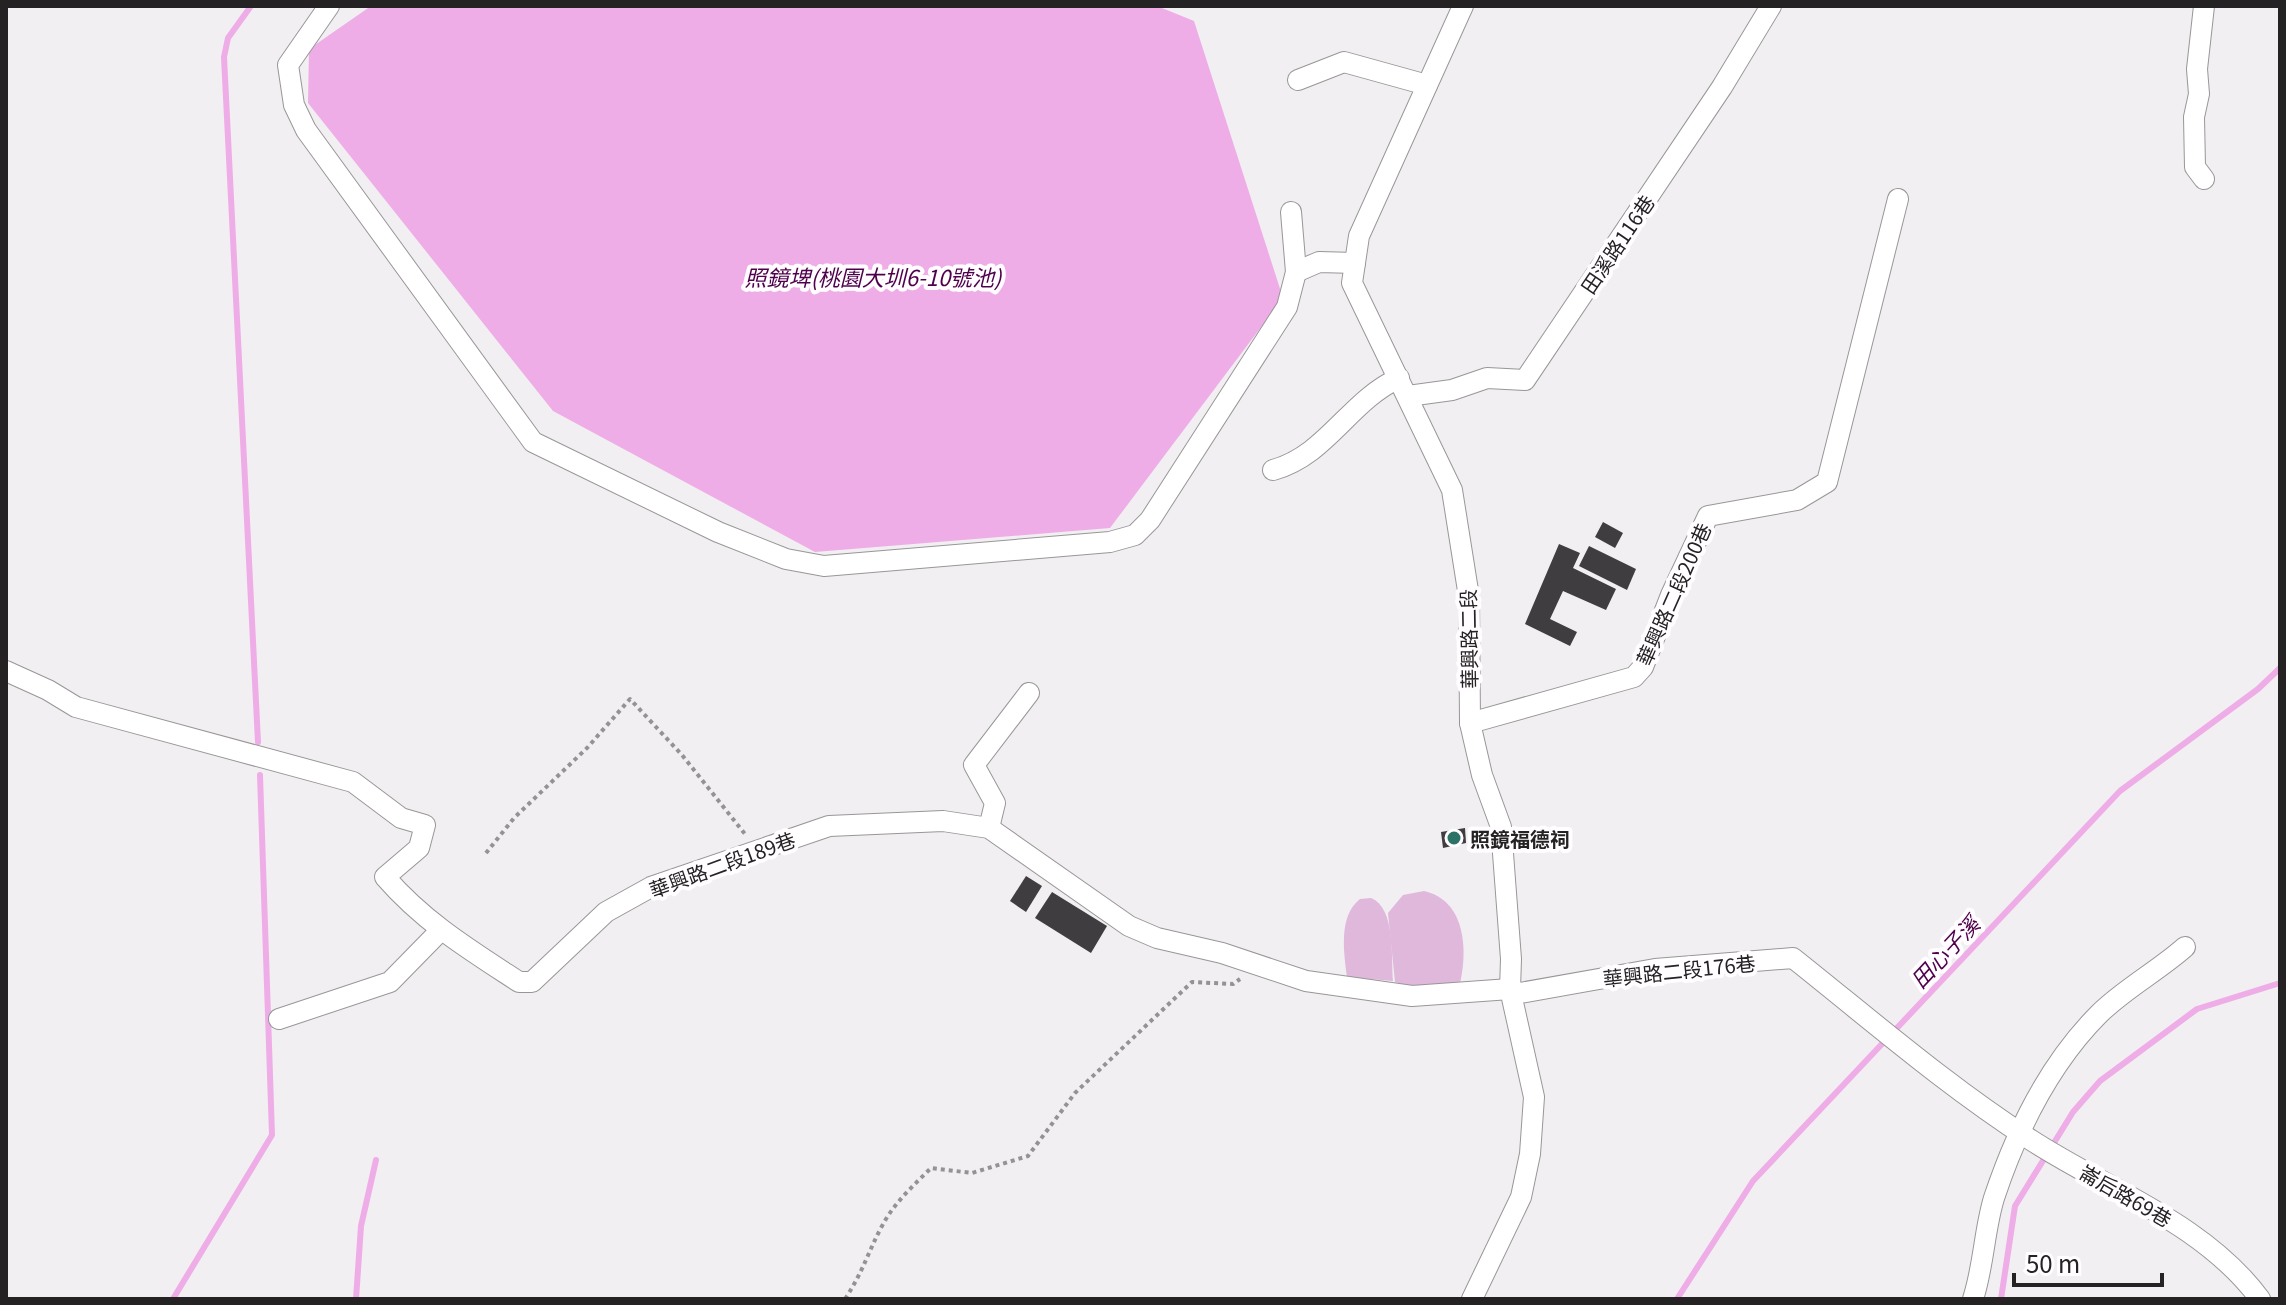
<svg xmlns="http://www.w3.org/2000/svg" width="2286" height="1305" viewBox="0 0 2286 1305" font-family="Georgia,'Noto Sans TC',serif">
  <rect width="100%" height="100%" fill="#f2eff2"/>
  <g fill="#e0b8dc">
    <path d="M 1424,891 C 1465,900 1468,949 1460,983 L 1408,986 L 1395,982 L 1388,913 L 1403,895 Z"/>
    <path d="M 1371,898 C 1396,908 1391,958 1393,981 L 1347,977 C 1344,953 1338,916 1360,899 Z"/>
  </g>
  <path fill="#eeade7" d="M 371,6 L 1157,6 L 1194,21 L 1283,298 L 1110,528 L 815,552 L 553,411 L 308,103 L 309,49 Z"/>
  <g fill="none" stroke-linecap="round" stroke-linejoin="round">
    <g stroke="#eeade7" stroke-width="6">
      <path d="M 251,6 L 228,38 L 224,57 L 258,742"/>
      <path d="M 173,1299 L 272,1135 L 260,775"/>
      <path d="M 356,1299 L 361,1226 L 376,1160"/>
      <path d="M 1677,1299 L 1753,1181 L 2120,791 L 2258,689 L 2280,668"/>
      <path d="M 2001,1299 L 2015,1206 L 2073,1112 L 2100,1081 L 2197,1009 L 2280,983"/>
    </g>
  </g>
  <g fill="#3f3d3f">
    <path d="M 1603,522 L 1623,533 L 1615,548 L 1595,537 Z"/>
    <path d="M 1559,544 L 1580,553 L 1573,568 L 1616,589 L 1606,610 L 1563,591 L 1550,619 L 1577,632 L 1570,646 L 1525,624 Z"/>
    <path d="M 1589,546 L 1636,569 L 1627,590 L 1579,566 Z"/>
    <path d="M 1465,828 L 1466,843 L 1443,848 L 1441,832 Z"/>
    <path d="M 1026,876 L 1042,886 L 1026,912 L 1010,901 Z"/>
    <path d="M 1052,892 L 1107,926 L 1091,953 L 1035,918 Z"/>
  </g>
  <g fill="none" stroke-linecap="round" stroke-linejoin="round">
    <g stroke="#999698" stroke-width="22">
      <g id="minor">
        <path d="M 329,6 L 288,65 L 294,105 L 306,130 L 533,442 L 718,532 L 786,559 L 824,566 L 1110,542 L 1135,535 L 1150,520 L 1287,307 L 1296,272 L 1291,212"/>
        <path d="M 1463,6 L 1359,236 L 1352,283 L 1452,490 L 1469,597 L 1470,723 L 1482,775 L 1501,827 L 1511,959 L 1510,989 L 1534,1097 L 1530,1154 L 1521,1197 L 1472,1299"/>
        <path d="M 1298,80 L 1344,62 L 1427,85"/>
        <path d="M 2204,179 L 2195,167 L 2194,117 L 2199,94 L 2197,69 L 2204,6"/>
        <path d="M 1296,272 L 1319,262 L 1355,263"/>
        <path d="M 1408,396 L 1452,390 L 1487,378 L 1525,380 L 1722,87 L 1771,6"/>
        <path d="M 1273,470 C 1327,455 1349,401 1399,378"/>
        <path d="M 6,671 L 48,690 L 76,707 L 353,782 L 401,818 L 425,825 L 419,848 L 385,877 C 424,922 470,950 519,982 L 532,982 L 606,912 L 651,887 L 829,826 L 943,821 L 989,828 L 1129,926 L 1157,938 L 1222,953 L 1306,981 L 1412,996 L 1510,989 L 1520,993 L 1655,969 L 1793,958 C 1871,1020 1947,1086 2031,1140 C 2108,1190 2204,1223 2260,1299"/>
        <path d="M 1470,723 L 1634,677 L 1643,667 L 1671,595 L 1708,516 L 1797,500 L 1827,482 L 1898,199"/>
        <path d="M 989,828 L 995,803 L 974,765 L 1029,693"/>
        <path d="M 279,1019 L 390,982 L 440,931"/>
        <path d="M 1973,1299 C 1984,1265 1984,1231 1994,1198 C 2016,1132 2049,1064 2099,1014 C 2124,989 2158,971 2185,947"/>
      </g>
    </g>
    <g stroke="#949294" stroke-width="4" stroke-dasharray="4 4" stroke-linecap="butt">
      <path d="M 486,853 L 514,818 L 587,748 L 630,699 L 682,755 L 745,834"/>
      <path d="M 845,1299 C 863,1272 868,1252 882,1226 C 894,1203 914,1185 931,1168 L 972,1173 L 1028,1156 L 1075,1093 L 1192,982 L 1233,984 L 1240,979"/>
    </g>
    <use href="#minor" stroke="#fff" stroke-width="20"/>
  </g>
  <circle fill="#2d7266" stroke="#fffdff" stroke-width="3" cx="1454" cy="838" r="8"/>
  <g text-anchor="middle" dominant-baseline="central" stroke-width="8" stroke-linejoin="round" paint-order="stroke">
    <g font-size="20" fill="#242223" stroke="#fffdff">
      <text transform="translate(1617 244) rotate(-56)">田溪路116巷</text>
      <text transform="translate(1673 594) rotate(-66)">華興路二段200巷</text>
      <text transform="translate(1468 639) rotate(-91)">華興路二段</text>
      <text transform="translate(722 864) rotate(-20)">華興路二段189巷</text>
      <text transform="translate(1679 970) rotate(-6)">華興路二段176巷</text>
      <text transform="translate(2126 1195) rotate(30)">崙后路69巷</text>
    </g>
    <g font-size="20" font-weight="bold" fill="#242223" stroke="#fffdff" text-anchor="start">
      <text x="1470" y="838">照鏡福德祠</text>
    </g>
    <g font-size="22" font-style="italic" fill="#4f004c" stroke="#fffdff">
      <text x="873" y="276">照鏡埤(桃園大圳6-10號池)</text>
      <text transform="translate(1944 951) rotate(-47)">田心子溪</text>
    </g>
  </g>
  <rect width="2286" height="1305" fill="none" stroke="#242223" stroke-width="16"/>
  <path d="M2014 1273v12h148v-12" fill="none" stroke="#242223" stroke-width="4"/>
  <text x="2026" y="1273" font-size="24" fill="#242223" stroke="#fffdff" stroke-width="6" paint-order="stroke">50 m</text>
</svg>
